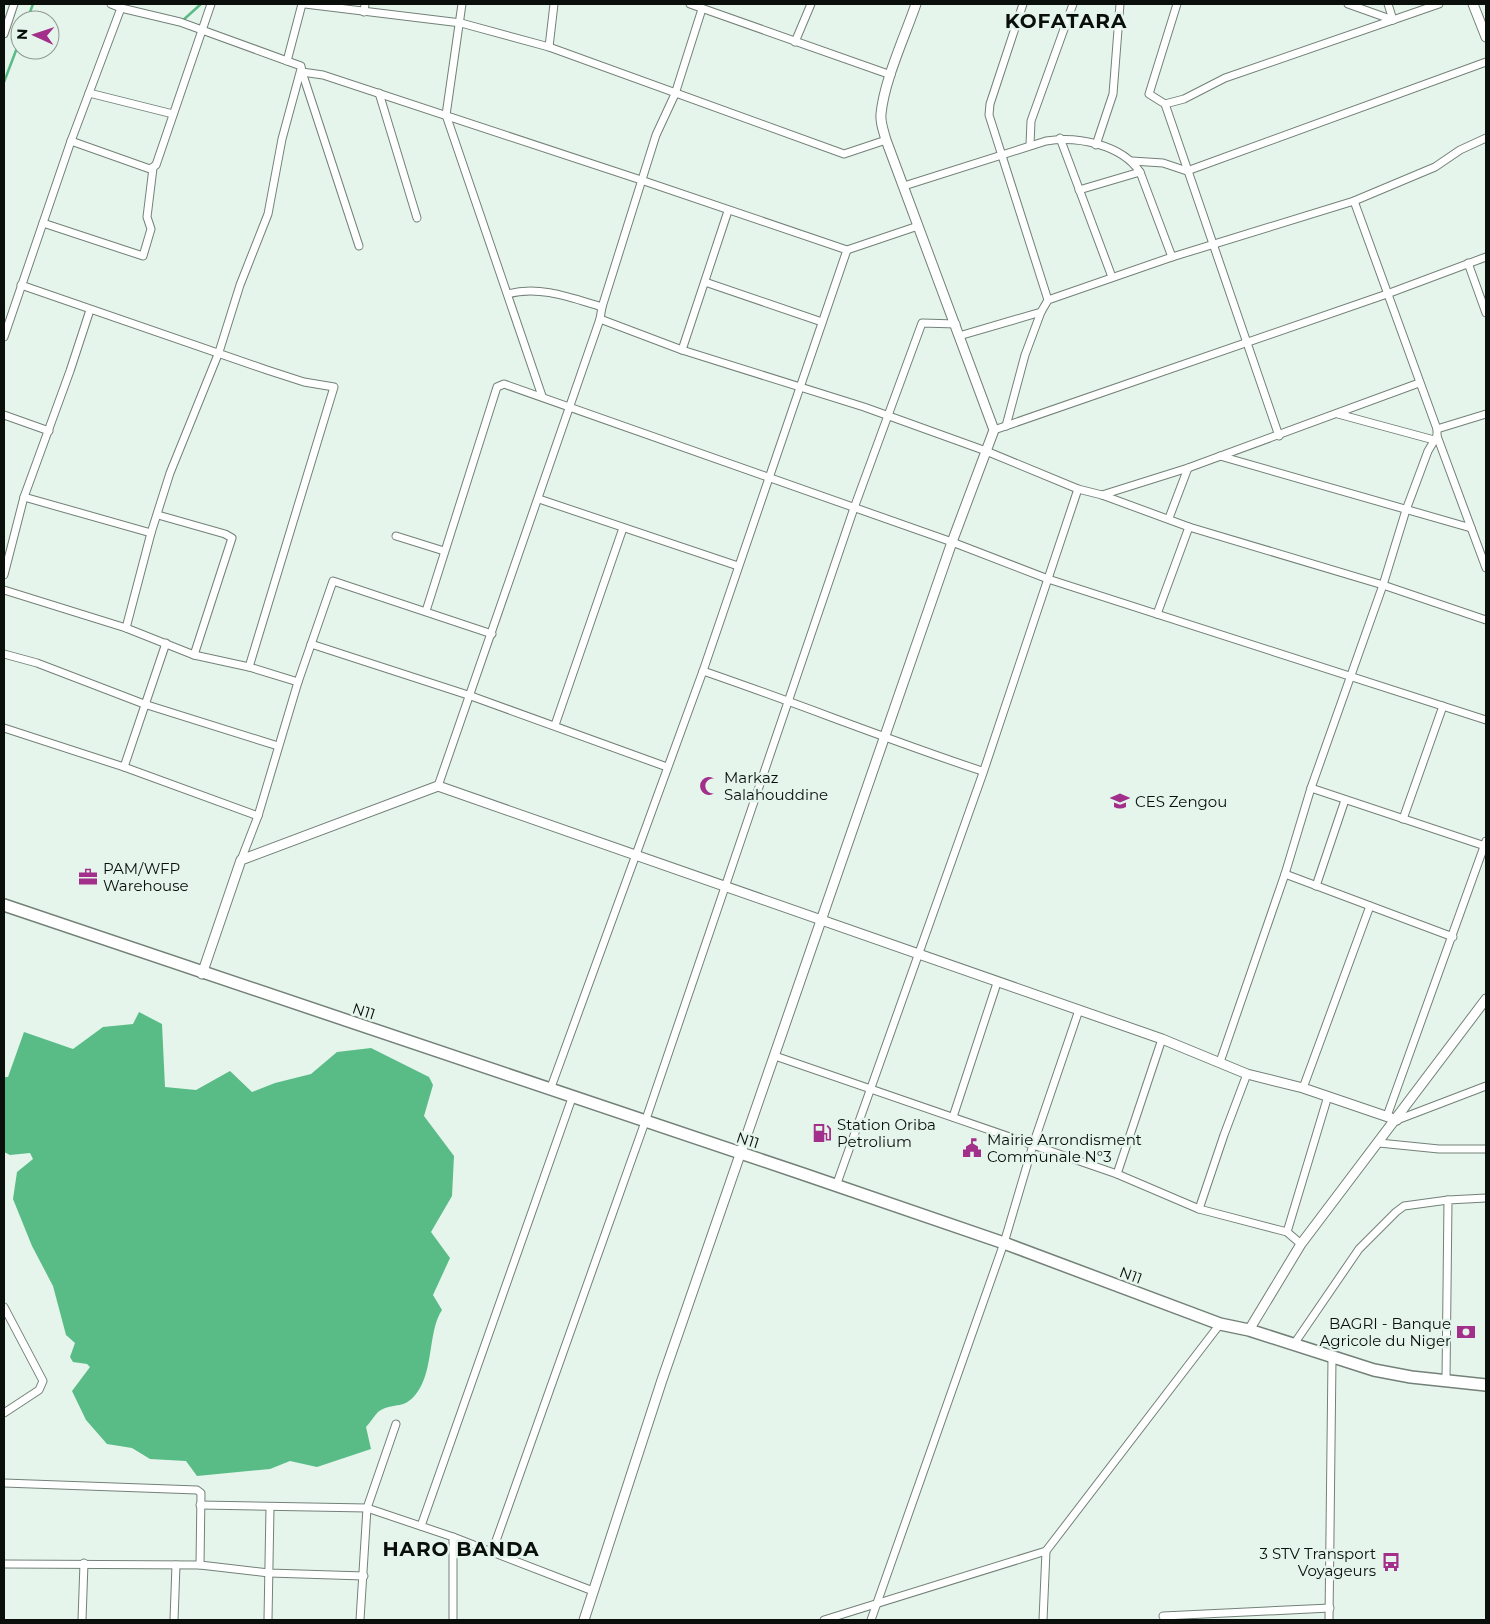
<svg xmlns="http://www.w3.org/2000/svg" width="1490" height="1624" viewBox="0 0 1490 1624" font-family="Montserrat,sans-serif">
  <rect width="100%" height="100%" fill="#e5f5eb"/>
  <path fill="#59bc86" d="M 139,1012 L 162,1024 L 165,1087 L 196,1090 L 230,1071 L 252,1092 L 275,1083 L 311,1074 L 337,1052 L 371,1048 L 429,1077 L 433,1085 L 424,1116 L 454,1156 L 452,1196 L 431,1232 L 450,1258 L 433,1295 L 442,1310 C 429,1329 433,1366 420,1388 C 405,1413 395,1400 378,1412 C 374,1416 370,1423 366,1427 L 371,1449 L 317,1467 L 290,1461 L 270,1469 L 197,1476 L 186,1461 L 150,1459 L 132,1448 L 107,1444 L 86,1420 L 72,1391 L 90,1367 L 87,1364 L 73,1362 L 70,1357 L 75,1343 L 66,1335 L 53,1286 L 32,1246 L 13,1199 L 17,1172 L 33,1159 L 30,1153 L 10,1155 L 4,1152 L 4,1077 L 8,1077 L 24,1032 L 73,1049 L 103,1027 L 133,1024 Z"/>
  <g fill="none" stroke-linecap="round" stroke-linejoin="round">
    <g stroke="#59bc86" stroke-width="2.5">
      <path d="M 27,20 L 33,4"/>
      <path d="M 181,22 L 201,4"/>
      <path d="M 4,82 L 20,40"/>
    </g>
    <g stroke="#738178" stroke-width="9">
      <g id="minor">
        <path d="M 111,4 L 121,8 L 180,22 L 301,66 L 302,72 L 323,75 L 641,180 L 847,250 L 918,226"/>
        <path d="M 305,4 L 461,23 L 549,47 L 844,154 L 886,140"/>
        <path d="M 462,4 L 446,115 L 542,396"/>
        <path d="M 690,4 L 891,75"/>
        <path d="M 1023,4 L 990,104 L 989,115 L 1048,300"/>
        <path d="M 1177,4 L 1149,94 L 1165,104 L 1279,436"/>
        <path d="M 1348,4 L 1393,20"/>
        <path d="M 1388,4 L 1393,20"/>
        <path d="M 364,12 L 365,4"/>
        <path d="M 4,34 L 14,4"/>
        <path d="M 795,42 L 811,4"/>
        <path d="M 549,47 L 554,4"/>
        <path d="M 287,61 L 302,4"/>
        <path d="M 302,72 L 359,246"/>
        <path d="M 89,93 L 173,114"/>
        <path d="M 379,93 L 417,218"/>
        <path d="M 1165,104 L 1184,99 L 1225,78 L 1439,4"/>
        <path d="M 1060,138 L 1112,277"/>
        <path d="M 71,141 L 150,169 L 156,165 L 211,4"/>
        <path d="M 1030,145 L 1031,121 L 1073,4"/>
        <path d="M 1096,145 L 1113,94 L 1120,4"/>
        <path d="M 1132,161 L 1163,163 L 1187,171 L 1486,62"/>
        <path d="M 904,186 L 1046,141 C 1077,136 1121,144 1140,172 L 1172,257"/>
        <path d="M 1079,190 L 1140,172"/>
        <path d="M 43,223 L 143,256 L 151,229 L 147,217 L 153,168"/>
        <path d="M 1468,263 L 1486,313"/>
        <path d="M 705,282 L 822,322"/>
        <path d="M 21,285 L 267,370 L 304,382 L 334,387 L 249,667"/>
        <path d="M 508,294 C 539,285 572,298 602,307"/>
        <path d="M 600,319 L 682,350 L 864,407 L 986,451 L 1078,489 L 1102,495 L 1189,527 L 1383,585 L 1486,620"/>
        <path d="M 959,336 L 1041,312 L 1048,300 L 1172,257 L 1354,201 L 1435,167 L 1460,150 L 1486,138"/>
        <path d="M 4,337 L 71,141 L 121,8"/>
        <path d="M 682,350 L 728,211"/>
        <path d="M 1338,414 L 1434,440"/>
        <path d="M 4,415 L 49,431"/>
        <path d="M 1006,426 L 1025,355 L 1041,312"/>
        <path d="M 1437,429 L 1486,414"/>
        <path d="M 994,430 L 1387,294 L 1486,257"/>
        <path d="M 1437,436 L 1486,568"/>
        <path d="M 1220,456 L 1471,528"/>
        <path d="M 1102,495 L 1188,468 L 1419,383"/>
        <path d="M 24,497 L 151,533"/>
        <path d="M 539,499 L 738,566"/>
        <path d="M 158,515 L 225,534 L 232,538 L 194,655"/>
        <path d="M 1169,518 L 1188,468"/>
        <path d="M 396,536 L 444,551"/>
        <path d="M 4,575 L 24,497 L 70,371 L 90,310"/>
        <path d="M 4,590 L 126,628 L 194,655 L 249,667 L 298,682"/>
        <path d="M 426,611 L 497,387 L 504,384 L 952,542 L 1048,579 L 1486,720"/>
        <path d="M 1157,614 L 1189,527"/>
        <path d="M 126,628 L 151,533 L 170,473 L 219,352 L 240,285 L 268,214 L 282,139 L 301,69"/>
        <path d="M 311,644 L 471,696 L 667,767"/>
        <path d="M 4,654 L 37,663 L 144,704 L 278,746"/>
        <path d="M 703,671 C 797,703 888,740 982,771"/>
        <path d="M 555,725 L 623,528"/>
        <path d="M 4,728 L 124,767 L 258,816"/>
        <path d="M 124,767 L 166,643"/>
        <path d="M 438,786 L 600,319 L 602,307 L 656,135 L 675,94 L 702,9"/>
        <path d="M 1311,788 L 1485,846"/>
        <path d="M 1403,819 L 1443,706"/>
        <path d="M 241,860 L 258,816 L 298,682 L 333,581 L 492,634"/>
        <path d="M 1285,874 L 1453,937"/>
        <path d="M 1316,886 L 1345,800"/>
        <path d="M 775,1056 L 1117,1174 L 1199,1209 L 1287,1232 L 1301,1244"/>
        <path d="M 1220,1062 L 1285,874 L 1311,788 L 1383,585 L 1406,510 L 1428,451 L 1437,436 L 1437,429 L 1354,201"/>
        <path d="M 1303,1088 L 1370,906"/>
        <path d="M 550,1090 L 703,671 L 847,250"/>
        <path d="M 1387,1116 L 1486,841"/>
        <path d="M 953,1117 L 997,983"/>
        <path d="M 1397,1120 L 1486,1086"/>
        <path d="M 1379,1143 L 1439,1149 L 1486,1149"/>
        <path d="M 1117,1174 L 1162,1039"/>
        <path d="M 836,1186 L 983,773 L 1078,489"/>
        <path d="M 1199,1209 L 1224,1135 L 1247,1074"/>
        <path d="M 1287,1232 L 1328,1096"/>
        <path d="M 4,1307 L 43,1381 L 39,1390 L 4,1413"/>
        <path d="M 1294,1344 L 1359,1249 L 1396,1212 L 1404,1206 L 1448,1200"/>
        <path d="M 1446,1380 L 1448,1200 L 1486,1198"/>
        <path d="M 4,1483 L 197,1490 L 201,1493 L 200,1565"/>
        <path d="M 200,1505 L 367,1508 L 453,1537 L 593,1591"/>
        <path d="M 421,1526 L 572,1098"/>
        <path d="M 492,1552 L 645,1122 L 854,508 L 922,323 L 956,324"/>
        <path d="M 4,1564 L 200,1565 L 269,1573 L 364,1576"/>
        <path d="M 1163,1616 L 1330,1608"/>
        <path d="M 82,1620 L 84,1563"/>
        <path d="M 174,1620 L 176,1565"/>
        <path d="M 268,1620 L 270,1507"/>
        <path d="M 360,1620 L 367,1508 L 396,1424"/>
        <path d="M 453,1620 L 453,1537"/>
        <path d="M 824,1620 L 1046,1551 L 1220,1324"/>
        <path d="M 871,1620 L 1004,1243 L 1033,1145 L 1079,1010"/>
        <path d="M 1043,1620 L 1046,1551"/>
        <path d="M 1329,1620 L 1332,1358"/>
      </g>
    </g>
    <g stroke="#738178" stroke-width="11">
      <g id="tertiary">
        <path d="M 1473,4 L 1486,37"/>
        <path d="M 202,974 L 241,860 L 438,786 L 1162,1039 L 1247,1074 L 1303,1088 L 1397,1120"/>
        <path d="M 1249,1330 L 1301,1244 L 1486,999"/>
        <path d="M 584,1620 L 662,1380 L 952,542 L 994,430 L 886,140 C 884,132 880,123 881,114 C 884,81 905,36 916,4"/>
      </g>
    </g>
    <g stroke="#738178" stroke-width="14">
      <path id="primary" d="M 4,905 L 803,1174 L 1004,1243 L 1220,1324 L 1249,1330 L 1374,1370 L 1411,1377 L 1486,1385"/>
    </g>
    <use href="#minor" stroke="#fff" stroke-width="7"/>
    <use href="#tertiary" stroke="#fff" stroke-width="9"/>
    <use href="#primary" stroke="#fff" stroke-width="11"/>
  </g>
  <defs>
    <g id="mosque-bare" transform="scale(1.5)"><path d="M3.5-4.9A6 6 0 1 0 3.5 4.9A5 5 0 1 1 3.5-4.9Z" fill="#a22f8a" stroke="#e5f5eb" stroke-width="2.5" paint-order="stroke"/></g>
    <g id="school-bare" transform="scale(1.5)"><path d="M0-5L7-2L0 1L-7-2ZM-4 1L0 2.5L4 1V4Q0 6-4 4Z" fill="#a22f8a" stroke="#e5f5eb" stroke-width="2.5" paint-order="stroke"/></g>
    <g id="office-bare" transform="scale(1.5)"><path d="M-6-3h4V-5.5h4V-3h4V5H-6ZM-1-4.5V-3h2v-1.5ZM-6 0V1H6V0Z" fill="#a22f8a" stroke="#e5f5eb" stroke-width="2.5" paint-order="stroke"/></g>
    <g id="fuel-bare" transform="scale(1.5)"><path d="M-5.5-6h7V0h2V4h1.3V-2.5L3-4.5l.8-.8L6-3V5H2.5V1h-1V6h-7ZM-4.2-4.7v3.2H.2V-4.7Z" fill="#a22f8a" stroke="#e5f5eb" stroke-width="2.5" paint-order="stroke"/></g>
    <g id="civic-bare" transform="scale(1.5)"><path d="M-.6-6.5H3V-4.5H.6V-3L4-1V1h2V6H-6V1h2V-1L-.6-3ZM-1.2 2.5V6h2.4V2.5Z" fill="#a22f8a" stroke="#e5f5eb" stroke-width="2.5" paint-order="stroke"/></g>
    <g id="bank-bare" transform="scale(1.5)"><path d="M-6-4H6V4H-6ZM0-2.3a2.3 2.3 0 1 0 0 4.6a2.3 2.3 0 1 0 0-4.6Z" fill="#a22f8a" stroke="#e5f5eb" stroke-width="2.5" paint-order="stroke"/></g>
    <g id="bus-bare" transform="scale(1.5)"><path d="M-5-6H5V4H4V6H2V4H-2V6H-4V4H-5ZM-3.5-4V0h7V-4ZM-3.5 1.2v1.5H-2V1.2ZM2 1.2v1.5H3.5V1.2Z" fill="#a22f8a" stroke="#e5f5eb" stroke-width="2.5" paint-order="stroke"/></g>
  </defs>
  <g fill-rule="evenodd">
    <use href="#mosque-bare" x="709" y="786"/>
    <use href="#school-bare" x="1120" y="801"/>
    <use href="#office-bare" x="88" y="877"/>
    <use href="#fuel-bare" x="822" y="1133"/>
    <use href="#civic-bare" x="972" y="1148"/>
    <use href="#bank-bare" x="1466" y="1332"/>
    <use href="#bus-bare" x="1391" y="1562"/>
  </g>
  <g text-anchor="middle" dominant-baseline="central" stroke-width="5" stroke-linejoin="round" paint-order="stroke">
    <g font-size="15" fill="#0a0f0c" stroke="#e5f5eb" text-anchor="start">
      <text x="724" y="777">Markaz<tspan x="724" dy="17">Salahouddine</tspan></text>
      <text x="1135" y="801">CES Zengou</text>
      <text x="103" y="868">PAM/WFP<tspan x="103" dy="17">Warehouse</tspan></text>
      <text x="837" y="1124">Station Oriba<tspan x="837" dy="17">Petrolium</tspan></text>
      <text x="987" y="1139">Mairie Arrondisment<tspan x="987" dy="17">Communale N°3</tspan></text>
      <text x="1451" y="1323" text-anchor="end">BAGRI - Banque<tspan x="1451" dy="17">Agricole du Niger</tspan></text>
      <text x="1376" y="1553" text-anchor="end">3 STV Transport<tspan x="1376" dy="17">Voyageurs</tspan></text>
    </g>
    <g font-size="15" fill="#0a0f0c" stroke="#e5f5eb">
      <text transform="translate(364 1011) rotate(18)">N11</text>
      <text transform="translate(748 1140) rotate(18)">N11</text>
      <text transform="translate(1131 1275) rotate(20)">N11</text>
    </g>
    <g font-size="20" font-weight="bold" letter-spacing="1" fill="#0a0f0c" stroke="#e5f5eb">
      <text x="1066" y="21">KOFATARA</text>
      <text x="461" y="1549">HARO BANDA</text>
    </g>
  </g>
  <rect width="1490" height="1624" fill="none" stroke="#0a0f0c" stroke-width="10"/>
  <g transform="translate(35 35) rotate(273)"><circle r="24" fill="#e5f5eb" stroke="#8d9992"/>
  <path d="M0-4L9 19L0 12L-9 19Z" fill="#a22f8a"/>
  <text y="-8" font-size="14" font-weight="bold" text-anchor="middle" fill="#0a0f0c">N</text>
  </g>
</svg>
